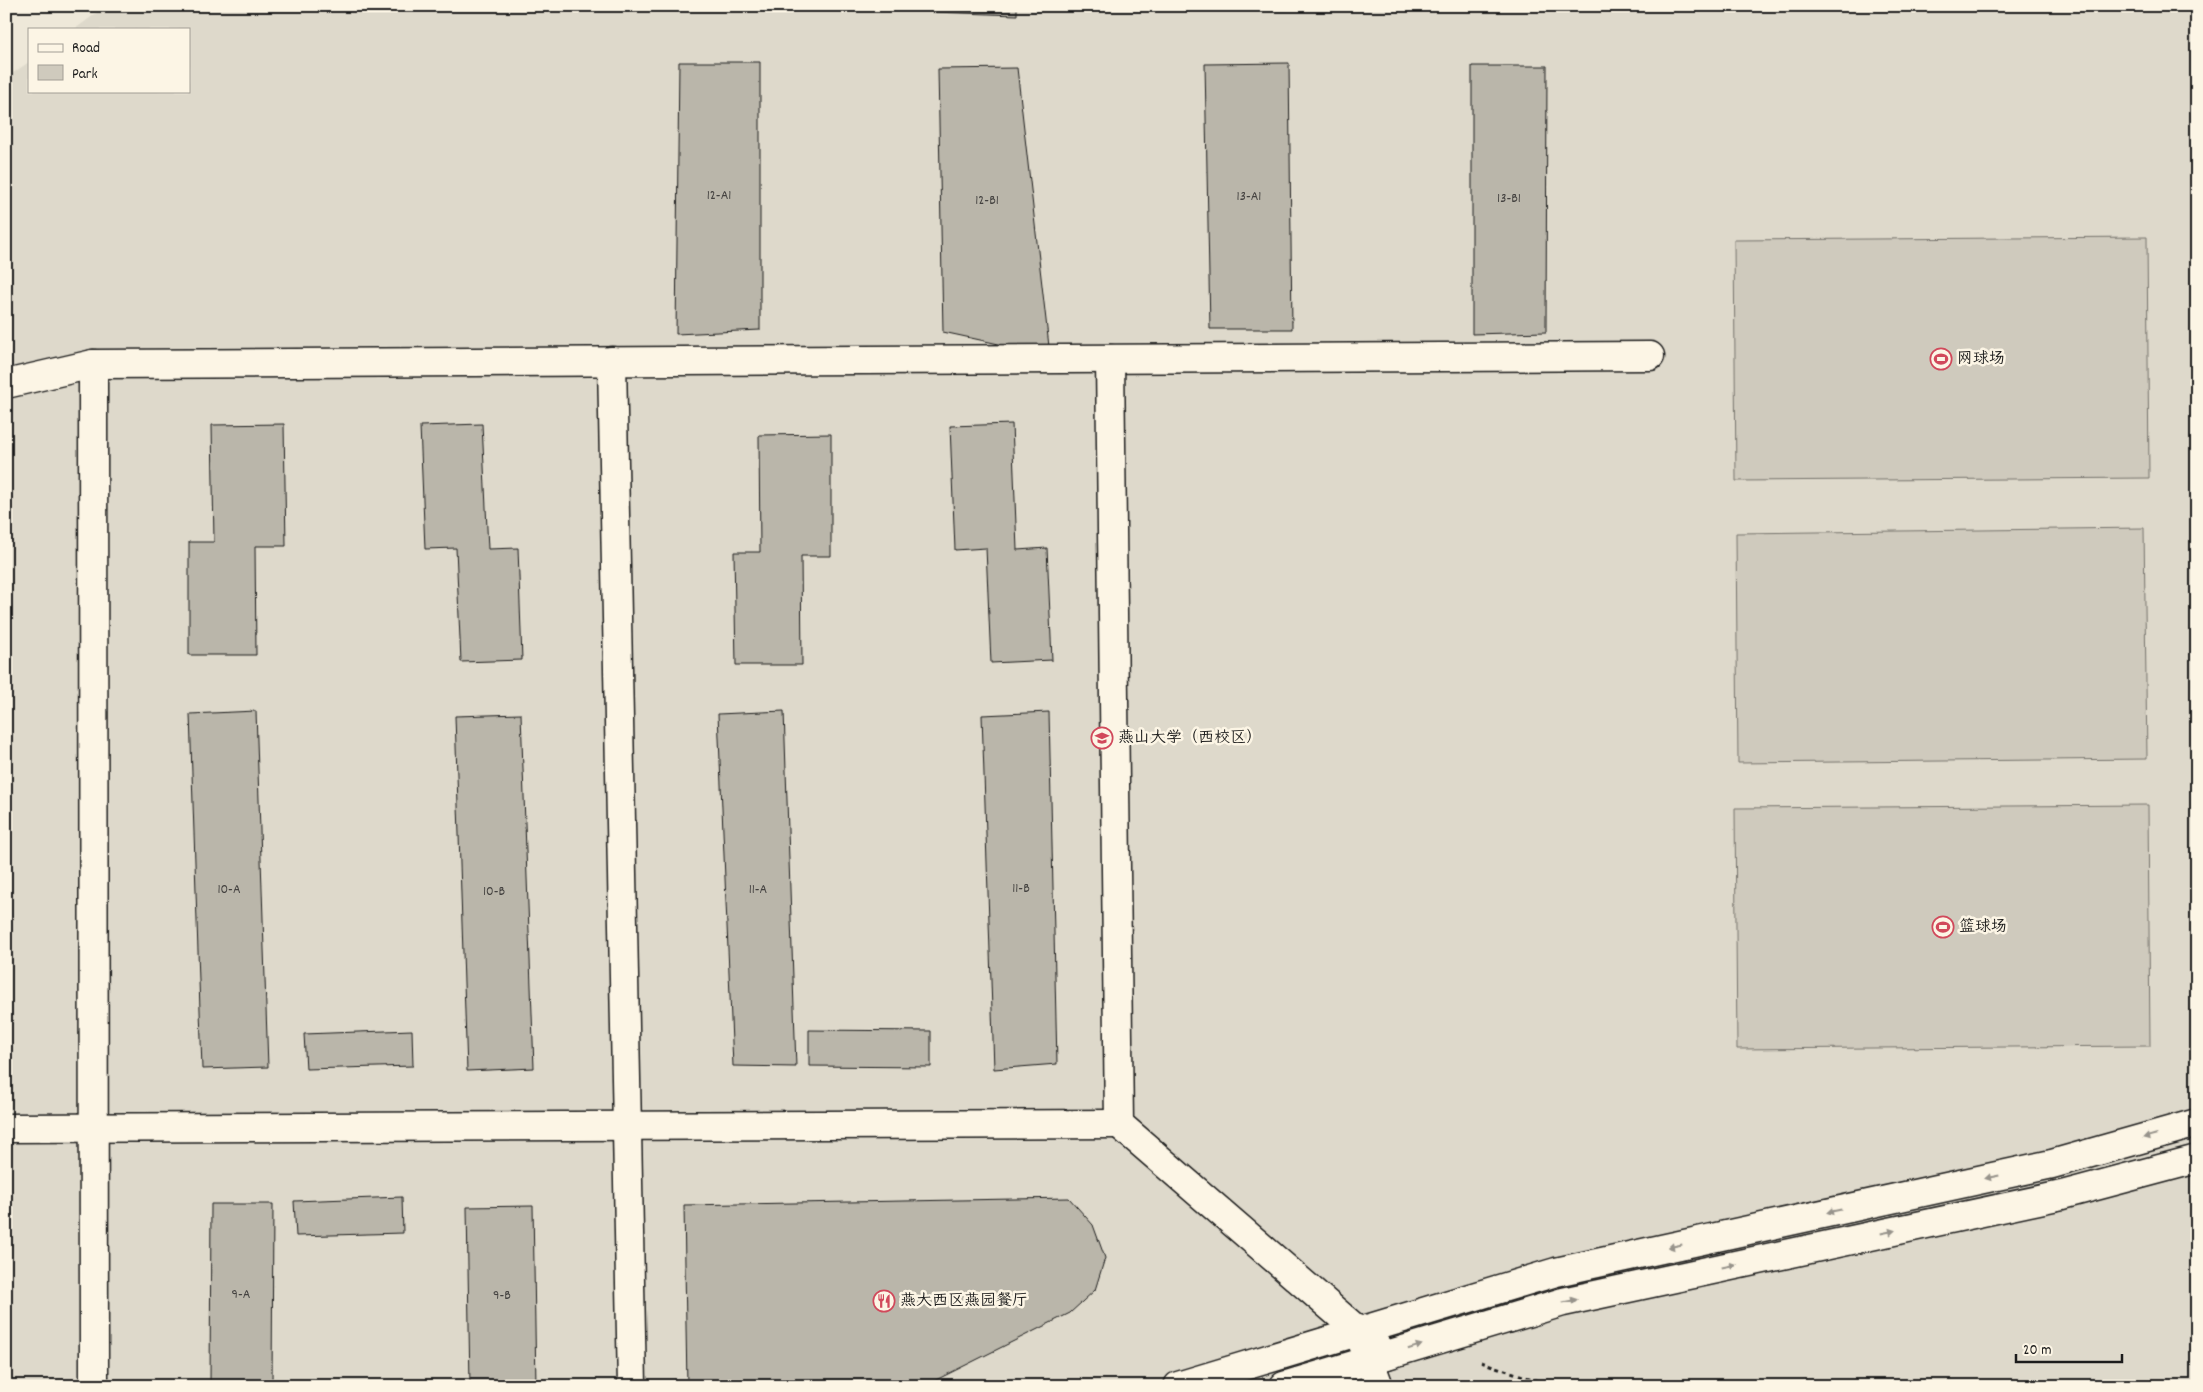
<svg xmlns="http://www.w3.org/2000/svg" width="2203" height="1392" viewBox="0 0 2203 1392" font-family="Dekko,'LXGW WenKai TC',sans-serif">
  <rect width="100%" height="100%" fill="#eee8d9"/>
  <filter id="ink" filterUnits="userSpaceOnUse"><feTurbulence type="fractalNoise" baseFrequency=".02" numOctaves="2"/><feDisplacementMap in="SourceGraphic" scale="10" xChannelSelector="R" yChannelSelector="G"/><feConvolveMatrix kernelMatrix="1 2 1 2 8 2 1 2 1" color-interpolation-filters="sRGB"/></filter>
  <g filter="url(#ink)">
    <path fill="#ded9cb" d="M 106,6 L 2197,6 L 2197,1386 L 6,1386 L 6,78 L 29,62 L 29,91 L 189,91 L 189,29 L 75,29 Z"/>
    <g fill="#cfcabd" stroke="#76736c">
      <path d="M 2147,237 L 2149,478 L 1736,481 L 1734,240 Z"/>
      <path d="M 2144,528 L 2147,759 L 1738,763 L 1736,533 Z"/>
      <path d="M 2148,805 L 2150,1046 L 1737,1049 L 1735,808 Z"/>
    </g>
    <g fill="#bab6aa" stroke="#1c1c1c">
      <path d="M 668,6 L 746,6 L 746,7 L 668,8 Z"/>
      <path d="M 934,6 L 1017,6 L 1017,15 L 933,12 Z"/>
      <path d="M 1206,6 L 1288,6 L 1288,10 L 1206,11 Z"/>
      <path d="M 1472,6 L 1546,6 L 1546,9 Z"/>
      <path d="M 679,62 L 760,62 L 760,330 L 676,334 Z"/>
      <path d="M 1289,63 L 1292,329 L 1210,329 L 1205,64 Z"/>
      <path d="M 1472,66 L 1547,66 L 1546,332 L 1472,334 Z"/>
      <path d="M 1017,68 L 1050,355 L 943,332 L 938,69 Z"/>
      <path d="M 284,424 L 286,546 L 255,546 L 256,655 L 189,655 L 189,542 L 214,542 L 212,425 Z"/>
      <path d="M 482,424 L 488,549 L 518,548 L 522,660 L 461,662 L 456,548 L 425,549 L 420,426 Z"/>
      <path d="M 1012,424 L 1017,550 L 1047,548 L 1052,660 L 991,663 L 986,548 L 955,550 L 950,426 Z"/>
      <path d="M 831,434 L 831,556 L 801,556 L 802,665 L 736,665 L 734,552 L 760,552 L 759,435 Z"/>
      <path d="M 256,711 L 268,1067 L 202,1069 L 190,714 Z"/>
      <path d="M 784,711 L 796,1067 L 733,1066 L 718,714 Z"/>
      <path d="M 1049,712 L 1057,1064 L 994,1069 L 982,715 Z"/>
      <path d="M 521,714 L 534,1068 L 467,1071 L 455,716 Z"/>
      <path d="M 412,1030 L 413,1066 L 306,1069 L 304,1034 Z"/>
      <path d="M 809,1030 L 931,1031 L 931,1067 L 809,1066 Z"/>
      <path d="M 402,1197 L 403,1233 L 296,1236 L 294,1201 Z"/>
      <path d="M 1069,1198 L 1093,1225 L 1105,1258 L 1095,1290 L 1070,1313 L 924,1386 L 687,1386 L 684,1205 Z"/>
      <path d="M 211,1204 L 273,1204 L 272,1386 L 210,1386 Z"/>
      <path d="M 533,1206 L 536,1386 L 470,1386 L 467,1207 Z"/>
    </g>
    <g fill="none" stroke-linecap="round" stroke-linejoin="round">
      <g stroke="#1c1c1c" stroke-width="31">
        <g id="minor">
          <path d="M 1110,359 L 1119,1124 L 1386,1355"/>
          <path d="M 612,361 L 632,1386"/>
          <path d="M 93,364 L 94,1386"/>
          <path d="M 6,384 L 93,364 L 1650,356"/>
          <path d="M 6,1128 L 1119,1124"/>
          <path d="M 1363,1344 L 1379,1386"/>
          <path d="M 1178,1386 L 1556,1272 L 2052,1164 L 2197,1123"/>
          <path d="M 1284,1386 L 1563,1302 L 2062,1195 L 2197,1159"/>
        </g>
      </g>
      <path stroke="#1c1c1c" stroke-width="3" stroke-dasharray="4 4" stroke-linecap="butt" d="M 1481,1362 L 1553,1386"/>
      <use href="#minor" stroke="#fcf5e5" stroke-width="28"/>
    </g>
    <defs><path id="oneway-solid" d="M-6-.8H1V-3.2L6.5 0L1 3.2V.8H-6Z" transform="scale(1.25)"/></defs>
    <g fill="#97938b">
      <use href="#oneway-solid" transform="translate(2150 1136) rotate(164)"/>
      <use href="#oneway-solid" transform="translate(1992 1177) rotate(168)"/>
      <use href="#oneway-solid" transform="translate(1834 1211) rotate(168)"/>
      <use href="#oneway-solid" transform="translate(1888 1232) rotate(-12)"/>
      <use href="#oneway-solid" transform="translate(1675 1246) rotate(168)"/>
      <use href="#oneway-solid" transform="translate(1729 1266) rotate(-12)"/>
      <use href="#oneway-solid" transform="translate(1570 1301) rotate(-12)"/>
      <use href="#oneway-solid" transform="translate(1415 1347) rotate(-17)"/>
    </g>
  </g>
  <defs>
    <g id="stadium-ring" transform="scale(1.125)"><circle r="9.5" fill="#fcf5e5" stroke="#d1495b" stroke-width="1.5"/><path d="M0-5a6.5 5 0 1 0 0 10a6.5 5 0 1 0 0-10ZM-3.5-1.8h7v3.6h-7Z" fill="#d1495b"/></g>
    <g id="university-ring" transform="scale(1.125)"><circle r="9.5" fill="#fcf5e5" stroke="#d1495b" stroke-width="1.5"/><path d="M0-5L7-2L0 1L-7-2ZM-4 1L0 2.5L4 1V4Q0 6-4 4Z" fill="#d1495b"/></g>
    <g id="restaurant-ring" transform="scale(1.125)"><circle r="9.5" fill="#fcf5e5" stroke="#d1495b" stroke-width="1.5"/><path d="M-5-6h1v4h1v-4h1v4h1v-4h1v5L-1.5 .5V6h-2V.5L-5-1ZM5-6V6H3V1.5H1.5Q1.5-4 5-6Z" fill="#d1495b"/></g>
  </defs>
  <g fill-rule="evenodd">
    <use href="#stadium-ring" x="1941" y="359"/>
    <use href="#university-ring" x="1102" y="738"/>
    <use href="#stadium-ring" x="1943" y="927"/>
    <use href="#restaurant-ring" x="884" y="1301"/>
  </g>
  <g text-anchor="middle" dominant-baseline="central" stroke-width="5" stroke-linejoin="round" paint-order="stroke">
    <g font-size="14" fill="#444240">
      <text x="719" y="196">12-A1</text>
      <text x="1249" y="197">13-A1</text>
      <text x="1509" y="199">13-B1</text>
      <text x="987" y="201">12-B1</text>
      <text x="1021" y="889">11-B</text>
      <text x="229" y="890">10-A</text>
      <text x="758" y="890">11-A</text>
      <text x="494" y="892">10-B</text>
      <text x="241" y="1295">9-A</text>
      <text x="502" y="1296">9-B</text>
    </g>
    <g font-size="16" fill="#1c1c1c" stroke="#fcf5e5" text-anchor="start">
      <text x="1957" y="359">网球场</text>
      <text x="1118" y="738">燕山大学（西校区）</text>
      <text x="1959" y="927">篮球场</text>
      <text x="900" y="1301">燕大西区燕园餐厅</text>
    </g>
  </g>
  <rect width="2203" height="1392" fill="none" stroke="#fcf5e5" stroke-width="25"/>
  <rect x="12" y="12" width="2178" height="1367" fill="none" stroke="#1c1c1c" stroke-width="2" filter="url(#ink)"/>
  <rect x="28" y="28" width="162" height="65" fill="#fcf5e5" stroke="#a29e95"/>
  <rect x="38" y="44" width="25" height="8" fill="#fcf5e5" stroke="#a29e95"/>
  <text x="72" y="52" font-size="15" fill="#1c1c1c">Road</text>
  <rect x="38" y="65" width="25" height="15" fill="#cfcabd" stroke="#a29e95"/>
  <text x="72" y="78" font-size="15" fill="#1c1c1c">Park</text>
  <path d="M2016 1354v8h106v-8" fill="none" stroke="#1c1c1c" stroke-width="2.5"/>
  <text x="2023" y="1354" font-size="15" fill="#1c1c1c" stroke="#fcf5e5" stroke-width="4" paint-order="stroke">20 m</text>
</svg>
